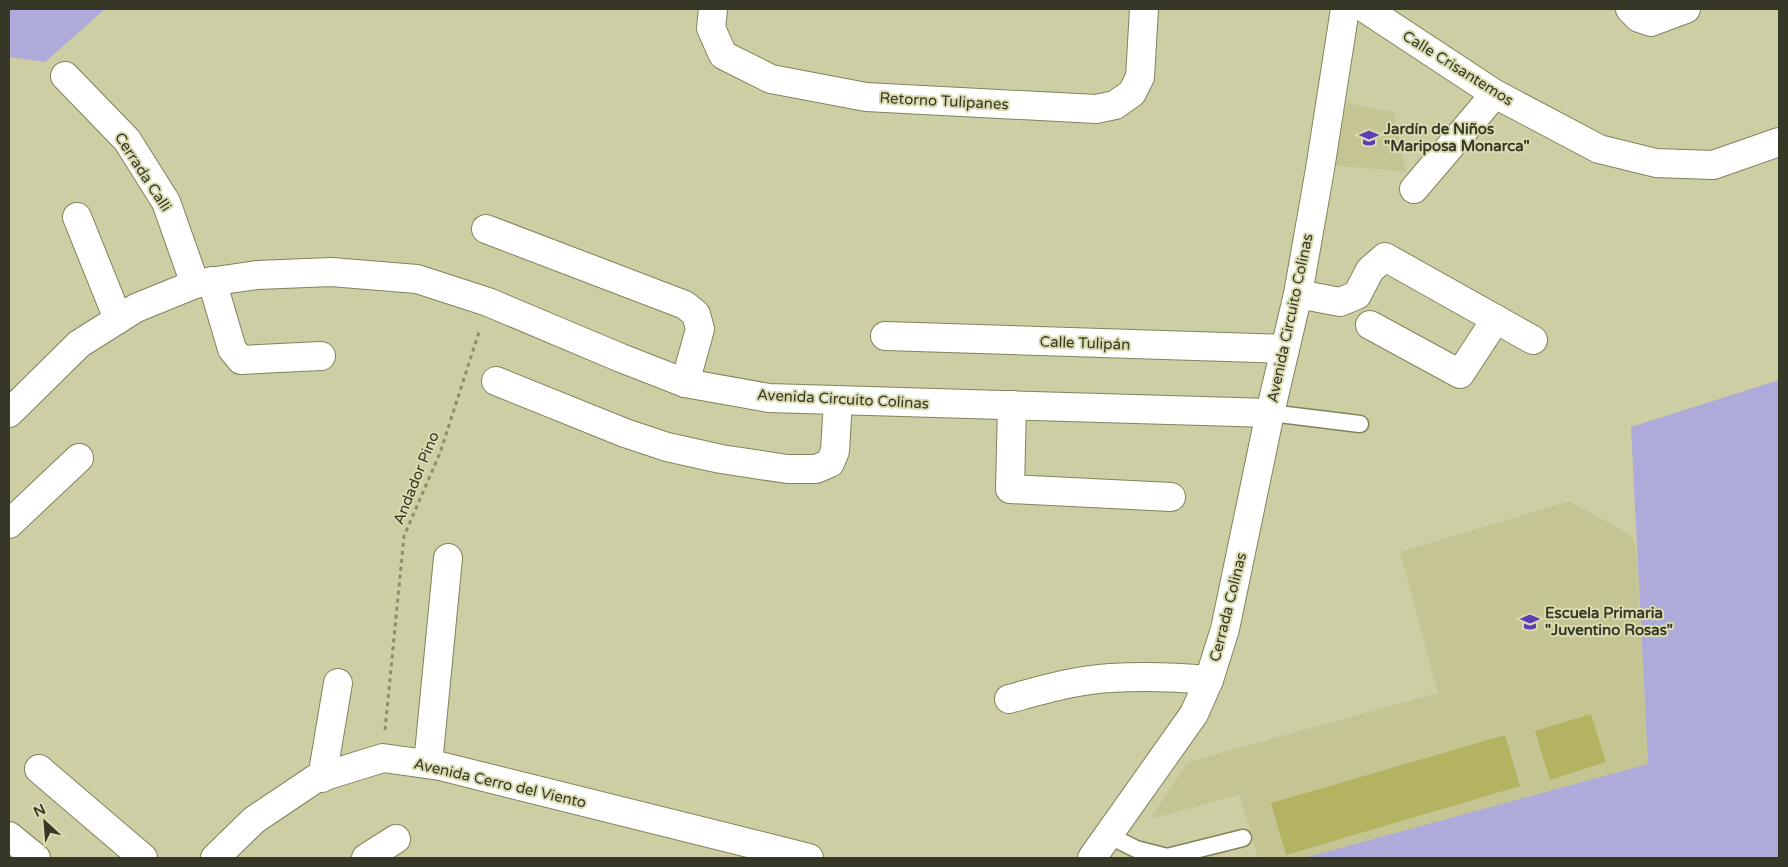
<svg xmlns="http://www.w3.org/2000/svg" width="1788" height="867" viewBox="0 0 1788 867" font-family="'Varela Round',sans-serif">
  <rect width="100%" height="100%" fill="#cdcea3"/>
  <g fill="#c4c593">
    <path d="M 1347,103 L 1394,112 L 1406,172 L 1333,165 Z"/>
    <path d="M 1570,501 L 1632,536 L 1636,546 L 1648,764 L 1304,858 L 1258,858 L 1239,795 L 1150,819 L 1188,762 L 1438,693 L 1400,552 Z"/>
  </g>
  <g fill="#aeaad9">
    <path d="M 9,9 L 105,9 L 45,62 L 9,57 Z"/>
    <path d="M 1779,380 L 1779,858 L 1304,858 L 1648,764 L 1631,427 Z"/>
  </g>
  <g fill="#b3b362">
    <path d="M 1591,714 L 1606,762 L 1550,780 L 1535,731 Z"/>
    <path d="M 1505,735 L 1520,786 L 1286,855 L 1271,803 Z"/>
  </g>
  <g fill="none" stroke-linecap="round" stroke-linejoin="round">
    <g stroke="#82835b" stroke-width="19">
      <g id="lane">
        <path d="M 1270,413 L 1360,424"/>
        <path d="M 1108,835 L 1136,849 L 1167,857 L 1243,838"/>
      </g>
    </g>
    <g stroke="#82835b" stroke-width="30">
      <g id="street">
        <path d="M 713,9 L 711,28 L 723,55 L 771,79 L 866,97 L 1096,109 L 1115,105 L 1132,93 L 1140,77 L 1144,9"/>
        <path d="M 1366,9 L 1495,94 L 1599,149 L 1656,163 L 1713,165 L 1779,142"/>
        <path d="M 1630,9 L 1639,18 L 1651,22 L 1686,9"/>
        <path d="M 65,76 L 127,140 L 166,202 L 195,284"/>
        <path d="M 1414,189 L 1495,94"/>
        <path d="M 77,217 L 118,319"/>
        <path d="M 486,229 L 685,305 L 696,314 L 700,329 L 685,383"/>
        <path d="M 212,281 L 232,349 L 241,360 L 321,356"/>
        <path d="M 1298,294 L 1340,302 L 1357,295 L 1370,270 L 1385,257 L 1533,340"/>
        <path d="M 1370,325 L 1460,374 L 1496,319"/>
        <path d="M 885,336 L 1285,349"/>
        <path d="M 496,381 L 625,433 L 667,447 L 721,459 L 787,469 L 816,469 L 830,463 L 835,451 L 838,400"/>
        <path d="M 1012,405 L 1010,489 L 1171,497"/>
        <path d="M 9,413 L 79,344 L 136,308 L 195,284 L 257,275 L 331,272 L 417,279 L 488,302 L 621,358 L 685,383 L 769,398 L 1270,413"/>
        <path d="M 9,524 L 79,458"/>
        <path d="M 1009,699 C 1042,690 1075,680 1110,678 C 1143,676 1176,677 1209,680"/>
        <path d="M 428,764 L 448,558"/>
        <path d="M 39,769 L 143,858"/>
        <path d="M 322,778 L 338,683"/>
        <path d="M 9,836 L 36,858"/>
        <path d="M 215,858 L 254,820 L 315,779 L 383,758 L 440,766 L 809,858"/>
        <path d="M 366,858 L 396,839"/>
      </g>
    </g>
    <g stroke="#82835b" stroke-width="30">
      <path id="secondary" d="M 1092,858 L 1194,714 L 1209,680 L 1225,629 L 1270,413 L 1298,294 L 1320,169 L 1345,9"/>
    </g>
    <path stroke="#8c8d6d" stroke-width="3" stroke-dasharray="4 4" stroke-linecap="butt" d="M 385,730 L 404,536 L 440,453 L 480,329"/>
    <use href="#lane" stroke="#fff" stroke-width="16"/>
    <use href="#street" stroke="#fff" stroke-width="28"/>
    <use href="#secondary" stroke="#fff" stroke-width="28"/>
  </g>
  <defs>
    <g id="school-bare" transform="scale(1.5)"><path d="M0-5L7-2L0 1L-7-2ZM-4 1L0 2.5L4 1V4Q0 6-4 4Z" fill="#5c3fb7" stroke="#dadbb0" stroke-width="2.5" paint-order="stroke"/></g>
  </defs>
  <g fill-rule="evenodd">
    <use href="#school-bare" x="1369" y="138"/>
    <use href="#school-bare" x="1530" y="622"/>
  </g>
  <g text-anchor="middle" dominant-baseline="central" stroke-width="4" stroke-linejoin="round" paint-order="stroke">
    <g font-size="15" fill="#363726" stroke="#dadbb0">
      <text transform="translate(1458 68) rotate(32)">Calle Crisantemos</text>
      <text transform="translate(944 101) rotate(3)">Retorno Tulipanes</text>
      <text transform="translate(143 172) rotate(57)">Cerrada Calli</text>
      <text transform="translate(1290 318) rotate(-78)">Avenida Circuito Colinas</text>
      <text transform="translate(1085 343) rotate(2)">Calle Tulipán</text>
      <text transform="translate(843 399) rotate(3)">Avenida Circuito Colinas</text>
      <text transform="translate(416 478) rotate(-68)">Andador Pino</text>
      <text transform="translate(1228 607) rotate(-76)">Cerrada Colinas</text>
      <text transform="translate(500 783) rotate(13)">Avenida Cerro del Viento</text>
    </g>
    <g font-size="15" font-weight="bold" fill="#363726" stroke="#dadbb0" text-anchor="start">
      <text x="1384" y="129">Jardín de Niños<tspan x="1384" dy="17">"Mariposa Monarca"</tspan></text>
      <text x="1545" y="613">Escuela Primaria<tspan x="1545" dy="17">"Juventino Rosas"</tspan></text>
    </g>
  </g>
  <rect width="1788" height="867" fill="none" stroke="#363726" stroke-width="20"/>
  <g transform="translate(45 822) rotate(334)" stroke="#dadbb0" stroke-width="4" paint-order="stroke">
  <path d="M0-4L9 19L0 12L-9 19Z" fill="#363726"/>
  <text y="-8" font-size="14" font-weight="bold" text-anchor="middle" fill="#363726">N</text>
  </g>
</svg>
